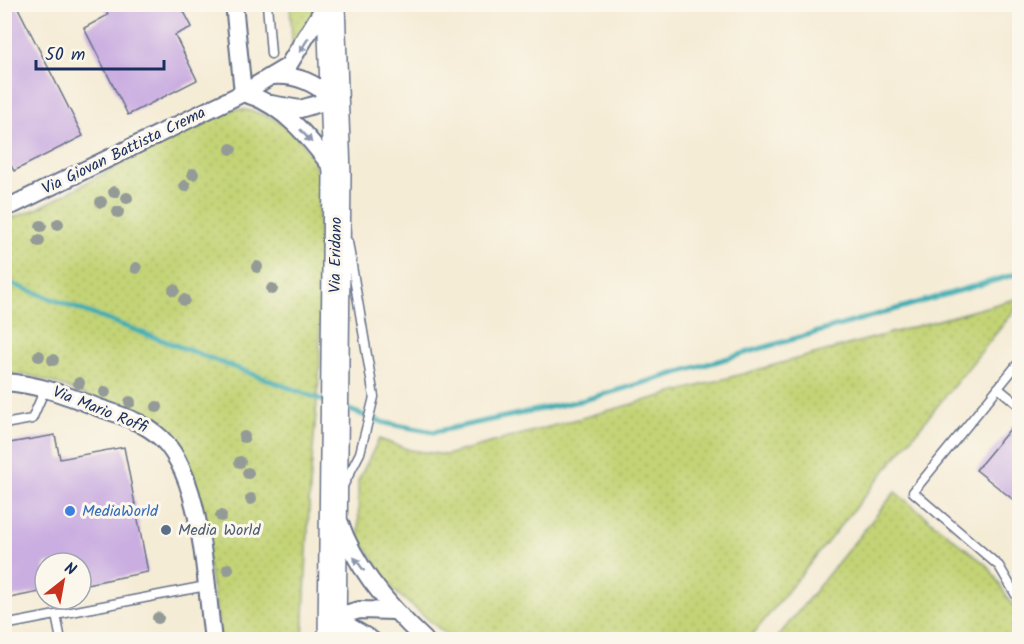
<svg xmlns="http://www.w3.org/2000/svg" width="1024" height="644" viewBox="0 0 1024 644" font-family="Kalam,sans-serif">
  <defs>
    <pattern id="grass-dots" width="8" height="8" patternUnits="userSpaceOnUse" patternTransform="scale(1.5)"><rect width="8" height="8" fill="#c3d375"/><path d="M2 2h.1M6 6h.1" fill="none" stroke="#a7b568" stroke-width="1.8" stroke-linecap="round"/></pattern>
  </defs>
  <rect width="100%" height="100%" fill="#fbf7ec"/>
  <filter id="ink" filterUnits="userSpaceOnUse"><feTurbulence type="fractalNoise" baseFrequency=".0167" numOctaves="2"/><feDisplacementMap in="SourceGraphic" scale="12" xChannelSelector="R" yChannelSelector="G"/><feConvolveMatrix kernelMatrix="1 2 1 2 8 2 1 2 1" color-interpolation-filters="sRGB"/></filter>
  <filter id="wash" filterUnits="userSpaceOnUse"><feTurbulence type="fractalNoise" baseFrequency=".008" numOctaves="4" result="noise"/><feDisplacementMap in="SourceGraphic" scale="24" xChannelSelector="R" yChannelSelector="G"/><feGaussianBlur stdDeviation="1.35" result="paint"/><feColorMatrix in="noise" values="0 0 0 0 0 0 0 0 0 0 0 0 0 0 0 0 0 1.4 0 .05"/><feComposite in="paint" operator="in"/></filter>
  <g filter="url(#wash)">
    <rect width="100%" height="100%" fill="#f5ecd6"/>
    <g fill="url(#grass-dots)" stroke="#6f816a" stroke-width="1.5">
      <path d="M 290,5 L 314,5 L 314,14 L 293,55 Z"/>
      <path d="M 237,109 C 277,112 310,138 319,179 L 320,366 L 310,485 L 303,639 L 221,639 L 194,478 L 181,449 L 172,437 L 152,421 L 57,384 L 28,375 L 5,374 L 4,217 L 15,217 L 39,208 L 218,113 Z"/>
      <path d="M 1019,298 L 1019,305 L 749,639 L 452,639 L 393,590 L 359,538 L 358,481 L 379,439 L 410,450 L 446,455 Z"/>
      <path d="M 895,492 L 989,567 L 1019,616 L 1019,639 L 776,639 Z"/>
    </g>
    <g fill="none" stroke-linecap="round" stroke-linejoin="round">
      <g stroke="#39abb2" stroke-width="5">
        <path d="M 4,281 L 327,402"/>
        <path d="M 341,407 L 385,423 L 434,432 L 584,400 L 1020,273"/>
      </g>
    </g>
    <g id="blocks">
      <g fill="#caaee1">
        <path d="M 4,4 L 16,4 L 83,136 L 14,171 L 4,152 Z"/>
        <path d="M 102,4 L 180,4 L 192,27 L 175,35 L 197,80 L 128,115 L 84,28 L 108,15 Z"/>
        <path d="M 1020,417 L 1020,505 L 976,470 Z"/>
        <path d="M 55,435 L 60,459 L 124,447 L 148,572 L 81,585 L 81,563 L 45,563 L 45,591 L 4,599 L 4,444 Z"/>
      </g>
    </g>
  </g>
  <g filter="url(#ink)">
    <use href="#blocks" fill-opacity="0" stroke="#677188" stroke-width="1.5"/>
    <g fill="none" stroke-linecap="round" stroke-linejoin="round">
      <g stroke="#677188" stroke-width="11">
        <g id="service">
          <path d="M 267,4 L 271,54"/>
          <path d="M 1020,361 L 913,492 L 999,566 L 1020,602"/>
          <path d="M 998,388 L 1020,406"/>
          <path d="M 4,424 L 32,419 L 45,389"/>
          <path d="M 342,488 L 360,453 L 374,397 L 348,242"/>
          <path d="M 56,615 L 61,640"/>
          <path d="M 4,625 L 206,586"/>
        </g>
      </g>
      <g stroke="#677188" stroke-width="20">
        <g id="minor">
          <path d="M 234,4 L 243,93"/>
          <path d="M 243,93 C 284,104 311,140 336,173"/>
          <path d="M 271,104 L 300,109 L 334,99 C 314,83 298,74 272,76"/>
          <path d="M 4,206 L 13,205 L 243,93 L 288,66 L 326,4"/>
          <path d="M 4,382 C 37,384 66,395 97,407 C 117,414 138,420 155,433 C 203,468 205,582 213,640"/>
          <path d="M 340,523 C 356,569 389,607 425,640"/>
          <path d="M 333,617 L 360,610 L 394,611"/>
          <path d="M 333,617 L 372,640"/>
        </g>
      </g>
      <g stroke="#677188" stroke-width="30">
        <path id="primary" d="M 331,4 L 337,174 L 332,640"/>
      </g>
      <use href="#service" stroke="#fff" stroke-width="8"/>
      <use href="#minor" stroke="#fff" stroke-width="16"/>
      <use href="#primary" stroke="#fff" stroke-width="27"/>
    </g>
    <g fill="#949b97">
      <circle cx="231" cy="149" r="6"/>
      <circle cx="193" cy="174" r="6"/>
      <circle cx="185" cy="186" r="6"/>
      <circle cx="114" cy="192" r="6"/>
      <circle cx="127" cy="198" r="6"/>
      <circle cx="101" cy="202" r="6"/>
      <circle cx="118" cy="212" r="6"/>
      <circle cx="58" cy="224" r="6"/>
      <circle cx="41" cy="226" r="6"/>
      <circle cx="39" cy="241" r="6"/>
      <circle cx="257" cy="267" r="6"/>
      <circle cx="136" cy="268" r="6"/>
      <circle cx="272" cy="289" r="6"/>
      <circle cx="174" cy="290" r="6"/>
      <circle cx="184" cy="300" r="6"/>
      <circle cx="39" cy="356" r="6"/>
      <circle cx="53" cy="360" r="6"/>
      <circle cx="79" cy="383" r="6"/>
      <circle cx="105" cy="392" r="6"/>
      <circle cx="130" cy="402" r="6"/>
      <circle cx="157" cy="407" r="6"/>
      <circle cx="244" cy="437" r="6"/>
      <circle cx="240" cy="462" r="6"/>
      <circle cx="248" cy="473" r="6"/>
      <circle cx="251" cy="499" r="6"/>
      <circle cx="221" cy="516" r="6"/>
      <circle cx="228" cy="569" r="6"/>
      <circle cx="158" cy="618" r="6"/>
    </g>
    <defs><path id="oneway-solid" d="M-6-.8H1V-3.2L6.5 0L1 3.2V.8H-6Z" transform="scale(1.5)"/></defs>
    <g fill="#8d97ae">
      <use href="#oneway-solid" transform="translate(304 45) rotate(122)"/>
      <use href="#oneway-solid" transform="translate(306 136) rotate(48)"/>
      <use href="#oneway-solid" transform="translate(359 564) rotate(-127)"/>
    </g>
  </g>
  <circle fill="#3f7fe0" stroke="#fbf7ec" stroke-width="2" cx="70" cy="511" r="6"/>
  <circle fill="#5c6f8a" stroke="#fbf7ec" stroke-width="2" cx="166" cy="530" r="6"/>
  <g text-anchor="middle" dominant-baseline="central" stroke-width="6" stroke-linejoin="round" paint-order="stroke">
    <g font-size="16" fill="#1b2f5e" stroke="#fbf7ec">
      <text transform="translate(124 151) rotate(-26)">Via Giovan Battista Crema</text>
      <text transform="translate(336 255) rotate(-89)">Via Eridano</text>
      <text transform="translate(100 410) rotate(22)">Via Mario Roffi</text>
    </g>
    <g font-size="16" fill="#366cbe" stroke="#fbf7ec" text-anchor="start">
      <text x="82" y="511">MediaWorld</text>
    </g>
    <g font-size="16" fill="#4e5e75" stroke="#fbf7ec" text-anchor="start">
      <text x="178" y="530">Media World</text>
    </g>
  </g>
  <rect width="1024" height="644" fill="none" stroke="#fbf7ec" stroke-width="24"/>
  <g transform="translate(63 581) rotate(31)"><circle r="28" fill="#fbf7ec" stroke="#a1a7b3" stroke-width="1.5"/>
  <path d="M0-4.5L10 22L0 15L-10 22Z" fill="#c8321e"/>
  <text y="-9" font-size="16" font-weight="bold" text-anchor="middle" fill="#1b2f5e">N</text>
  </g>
  <path d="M36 60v9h128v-9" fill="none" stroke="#1b2f5e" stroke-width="3"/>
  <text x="45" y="60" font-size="18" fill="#1b2f5e" stroke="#fbf7ec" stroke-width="4.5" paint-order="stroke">50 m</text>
</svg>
